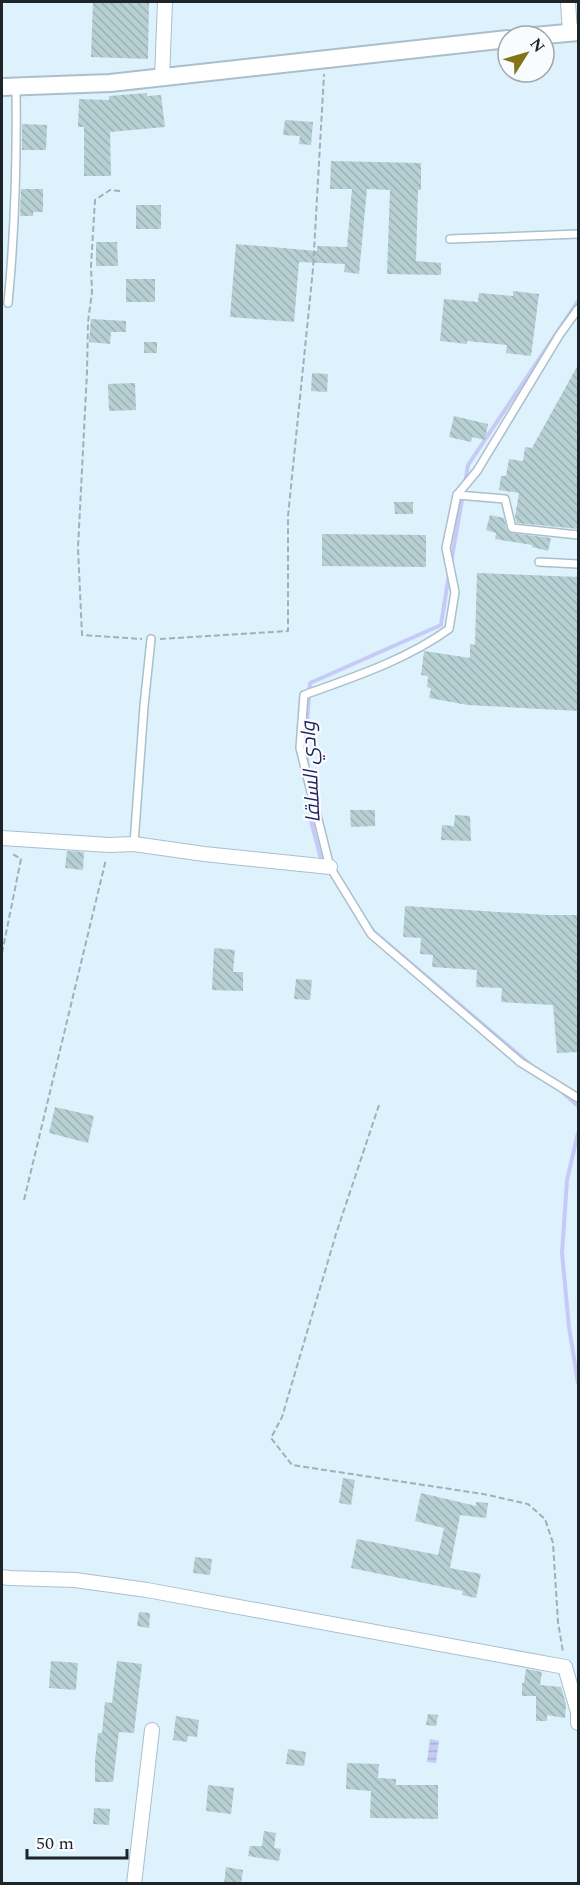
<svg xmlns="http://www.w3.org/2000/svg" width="580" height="1885" viewBox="0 0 580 1885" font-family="Spectral,Cairo,serif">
  <defs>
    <pattern id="water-rules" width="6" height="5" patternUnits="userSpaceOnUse" patternTransform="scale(1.5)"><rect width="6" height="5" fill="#c7caf7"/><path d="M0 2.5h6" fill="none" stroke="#aaadd4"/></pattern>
    <pattern id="building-back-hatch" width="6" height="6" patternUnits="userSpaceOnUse" patternTransform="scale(1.5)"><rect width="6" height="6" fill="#b6cfd2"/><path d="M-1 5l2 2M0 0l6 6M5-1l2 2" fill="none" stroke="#9cb2b4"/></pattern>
  </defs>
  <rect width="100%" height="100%" fill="#ddf2fd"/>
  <path fill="url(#water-rules)" d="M 430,1739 L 439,1741 L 436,1763 L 427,1762 Z"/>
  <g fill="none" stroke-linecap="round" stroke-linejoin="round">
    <g stroke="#c7caf7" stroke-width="4">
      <path d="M 465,484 L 468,465 L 578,301"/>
      <path d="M 451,563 L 463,494"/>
      <path d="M 307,763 L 306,736 L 310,683 L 441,625 L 449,574"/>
      <path d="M 309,794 L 311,821 L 322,863"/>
      <path d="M 370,926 L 374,932 L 532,1066"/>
      <path d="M 561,1091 L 578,1106"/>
      <path d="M 578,1133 L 567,1180 L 562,1253 L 569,1327 L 578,1383"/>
    </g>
  </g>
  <g fill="url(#building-back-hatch)">
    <path d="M 93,2 L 149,2 L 148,59 L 91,57 Z"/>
    <path d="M 147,93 L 147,96 L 161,95 L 165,127 L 110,132 L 111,176 L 84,176 L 84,127 L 78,127 L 79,99 L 109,100 L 109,96 Z"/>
    <path d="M 285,120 L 313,122 L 311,145 L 299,144 L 300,136 L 283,135 Z"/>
    <path d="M 22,124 L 47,125 L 46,150 L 22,150 Z"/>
    <path d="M 331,161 L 421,163 L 421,190 L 418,190 L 416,261 L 441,263 L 441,275 L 387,274 L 390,190 L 367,189 L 359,274 L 344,272 L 345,264 L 299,262 L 294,322 L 230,317 L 236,244 L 317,251 L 317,246 L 347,247 L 352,189 L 330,189 Z"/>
    <path d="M 21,189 L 43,189 L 43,212 L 33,212 L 33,216 L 20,216 Z"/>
    <rect x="136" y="205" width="25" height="24"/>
    <path d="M 96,242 L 117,242 L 118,266 L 96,266 Z"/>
    <rect x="126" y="279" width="29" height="23"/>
    <path d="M 513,291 L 539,294 L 531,356 L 506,353 L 507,345 L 467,341 L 467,344 L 440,341 L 444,299 L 478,302 L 479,293 L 513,296 Z"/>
    <path d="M 91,319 L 126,321 L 126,332 L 111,332 L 110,344 L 89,342 Z"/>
    <rect x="144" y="342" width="13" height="11"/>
    <path d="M 579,363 L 579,529 L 517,523 L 515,517 L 519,493 L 499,490 L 501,476 L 506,476 L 509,459 L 523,461 L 525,447 L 532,448 Z"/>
    <path d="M 312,373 L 328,374 L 327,392 L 311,391 Z"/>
    <path d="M 135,383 L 136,410 L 109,411 L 108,384 Z"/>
    <path d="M 454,416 L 488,424 L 485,440 L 472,437 L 471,442 L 449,437 Z"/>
    <path d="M 394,502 L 413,502 L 413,514 L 395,514 Z"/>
    <path d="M 490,515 L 504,518 L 507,530 L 511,533 L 551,538 L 548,551 L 532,547 L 532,545 L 495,539 L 496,533 L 486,530 Z"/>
    <path d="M 322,534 L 426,535 L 426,567 L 322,566 Z"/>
    <path d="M 477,573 L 579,577 L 579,711 L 468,705 L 429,698 L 431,688 L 427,687 L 428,676 L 421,675 L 424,651 L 470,658 L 470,644 L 475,645 Z"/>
    <path d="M 350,810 L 375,810 L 375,826 L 351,827 Z"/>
    <path d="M 455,815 L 470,816 L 471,841 L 441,840 L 442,825 L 454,826 Z"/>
    <path d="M 67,851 L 84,852 L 83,870 L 65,868 Z"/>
    <path d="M 405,906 L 547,915 L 579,915 L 579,1052 L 557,1053 L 553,1005 L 501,1002 L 502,988 L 476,987 L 477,970 L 432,967 L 433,955 L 420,954 L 421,938 L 403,937 Z"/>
    <path d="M 214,948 L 235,950 L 233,972 L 243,972 L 243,991 L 212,990 Z"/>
    <path d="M 296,979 L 312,980 L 310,1000 L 294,999 Z"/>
    <path d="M 55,1107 L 94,1116 L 88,1143 L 49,1133 Z"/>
    <path d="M 343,1478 L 355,1480 L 351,1505 L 339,1503 Z"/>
    <path d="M 421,1493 L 476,1506 L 476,1502 L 488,1503 L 486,1518 L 460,1515 L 450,1568 L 481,1574 L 476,1598 L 462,1595 L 463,1591 L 351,1568 L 357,1539 L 438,1555 L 444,1528 L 415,1521 Z"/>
    <path d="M 195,1557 L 212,1559 L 210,1575 L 193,1573 Z"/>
    <path d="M 139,1612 L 150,1613 L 149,1628 L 137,1626 Z"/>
    <path d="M 51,1661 L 78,1663 L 76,1690 L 49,1688 Z"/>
    <path d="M 117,1661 L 142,1664 L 134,1733 L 119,1732 L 113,1782 L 95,1782 L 95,1760 L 98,1733 L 102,1733 L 105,1702 L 112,1703 Z"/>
    <path d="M 526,1669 L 542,1672 L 540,1685 L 561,1687 L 566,1704 L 565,1718 L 547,1715 L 547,1721 L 536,1721 L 536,1696 L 522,1696 L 522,1683 L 524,1683 Z"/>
    <path d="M 428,1714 L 438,1715 L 436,1726 L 426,1725 Z"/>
    <path d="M 176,1716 L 199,1720 L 197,1737 L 188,1736 L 187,1742 L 173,1740 Z"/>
    <path d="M 288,1749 L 306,1752 L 304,1766 L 286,1764 Z"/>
    <path d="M 347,1763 L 379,1764 L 378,1778 L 396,1779 L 396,1785 L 438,1785 L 438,1819 L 370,1818 L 371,1791 L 346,1789 Z"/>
    <path d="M 208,1785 L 234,1788 L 231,1814 L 206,1811 Z"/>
    <path d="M 94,1808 L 110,1809 L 109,1825 L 93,1824 Z"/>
    <path d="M 264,1831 L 276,1833 L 274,1848 L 281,1849 L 279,1861 L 248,1856 L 250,1846 L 262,1846 Z"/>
    <path d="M 226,1867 L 243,1870 L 241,1884 L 224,1884 Z"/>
  </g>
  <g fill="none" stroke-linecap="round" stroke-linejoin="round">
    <g stroke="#abbfca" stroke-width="10">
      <g id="service">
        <path d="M 450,239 L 578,234"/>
        <path d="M 8,303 C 15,231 17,160 16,88"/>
        <path d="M 578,309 L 560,334 L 477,471 L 457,495 L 446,548 L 455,592 L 449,629 C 406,660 354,677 304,695 L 300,748 L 330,867 L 371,934 L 520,1062 L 578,1098"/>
        <path d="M 457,495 L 505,499 L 512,528 L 578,535"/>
        <path d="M 539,562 L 578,564"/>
        <path d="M 134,844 L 144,706 L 151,639"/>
      </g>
    </g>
    <g stroke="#abbfca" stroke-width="16">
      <g id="minor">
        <path d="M 568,2 L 570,32"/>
        <path d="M 162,77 L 165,2"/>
        <path d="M 2,838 L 109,845 L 134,844 L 204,854 L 330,867"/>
        <path d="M 2,1577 L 9,1578 L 75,1580 L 147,1590 L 565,1667 L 578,1712 L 578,1723"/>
        <path d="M 134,1884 L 152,1730"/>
      </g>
    </g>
    <g stroke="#abbfca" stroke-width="20">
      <g id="tertiary">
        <path d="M 534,36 L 578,32"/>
        <path d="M 2,87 L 110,83 L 508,39"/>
      </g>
    </g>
    <g stroke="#9fb0b9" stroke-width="2" stroke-dasharray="6 3" stroke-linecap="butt">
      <path d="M 120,191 L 110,190 L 95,200 L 91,266 L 92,292 L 88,322 L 87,372 L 78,548 L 82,635 L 142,639"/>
      <path d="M 160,639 L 288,631 L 288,516 L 313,269 L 324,74"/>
      <path d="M 2,953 L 21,859 L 11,853"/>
      <path d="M 379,1105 L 336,1234 L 282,1417 L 271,1438 L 292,1465 L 483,1494 L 528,1504 L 545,1519 L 553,1543 L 558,1622 L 563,1652"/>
      <path d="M 24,1200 L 106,859"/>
    </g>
    <use href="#service" stroke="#fff" stroke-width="7"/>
    <use href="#minor" stroke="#fff" stroke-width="14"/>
    <use href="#tertiary" stroke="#fff" stroke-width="16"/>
  </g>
  <g text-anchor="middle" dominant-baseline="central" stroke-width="4.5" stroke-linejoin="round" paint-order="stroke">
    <g font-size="20" font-style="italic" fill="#251d5d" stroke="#f8fcfe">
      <text transform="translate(311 772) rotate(-93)">وادي السلقا</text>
    </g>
  </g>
  <rect width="580" height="1885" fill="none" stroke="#1d2529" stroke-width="6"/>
  <g transform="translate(526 54) rotate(53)"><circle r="28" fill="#f8fcfe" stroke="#a0a6a9" stroke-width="1.5"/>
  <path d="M0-4.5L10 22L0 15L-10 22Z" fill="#827314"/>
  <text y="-9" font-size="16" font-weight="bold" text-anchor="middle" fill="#1d2529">N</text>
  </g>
  <path d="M27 1849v9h100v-9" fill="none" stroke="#1d2529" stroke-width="3"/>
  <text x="36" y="1849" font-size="18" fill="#1d2529" stroke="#f8fcfe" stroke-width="4.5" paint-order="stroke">50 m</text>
</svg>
